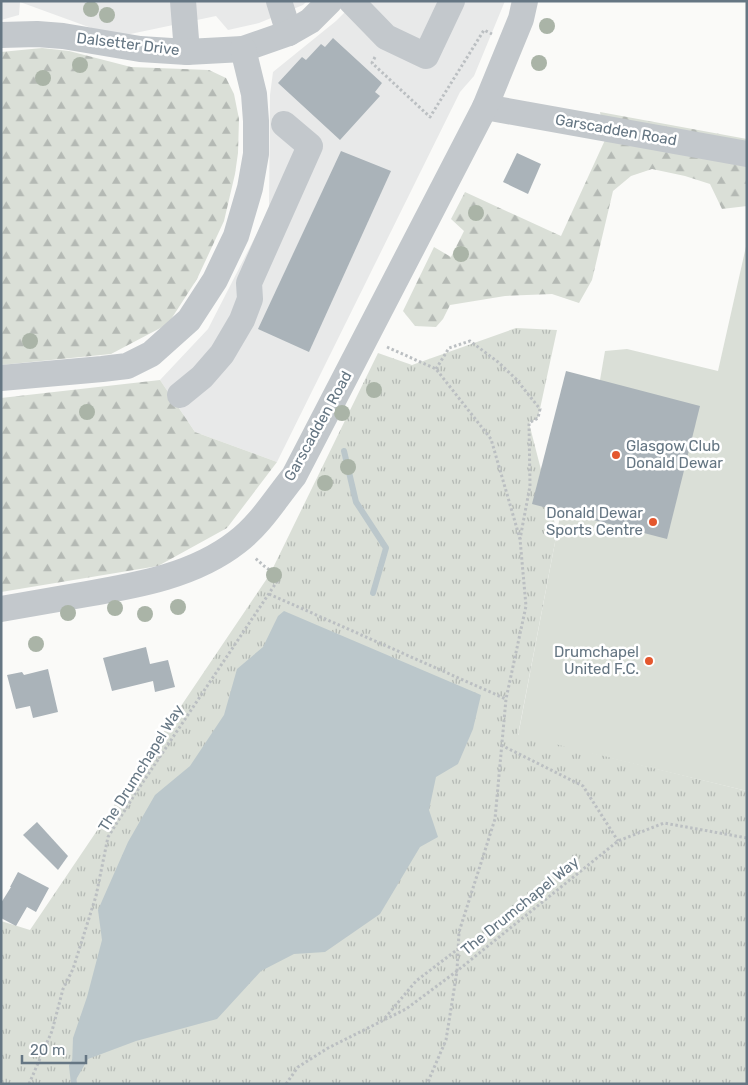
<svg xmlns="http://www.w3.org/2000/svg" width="748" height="1085" viewBox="0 0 748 1085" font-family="Rubik,sans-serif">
  <defs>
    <pattern id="forest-firs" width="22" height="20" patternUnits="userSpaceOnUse" patternTransform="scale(1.25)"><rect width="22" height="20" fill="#dadfd7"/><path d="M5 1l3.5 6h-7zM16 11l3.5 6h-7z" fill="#b4b9b4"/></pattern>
    <pattern id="park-tufts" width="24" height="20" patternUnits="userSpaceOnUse" patternTransform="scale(1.25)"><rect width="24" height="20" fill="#dadfd7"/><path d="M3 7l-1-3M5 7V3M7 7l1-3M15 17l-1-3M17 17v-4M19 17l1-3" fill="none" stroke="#b4b9b4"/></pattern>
  </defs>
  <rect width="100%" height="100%" fill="#fafaf8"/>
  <g fill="#e8e9e9">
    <path d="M 1,1 L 307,1 L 303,5 L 259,23 L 228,30 L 216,16 L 116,37 L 20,2 L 19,15 L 1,20 Z"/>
    <path d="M 356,1 L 505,1 L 474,76 L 460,92 L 277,462 L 195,432 L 160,380 L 208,329 L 269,210 L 270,95 L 273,72 L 336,21 Z"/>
  </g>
  <path fill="#dadfd7" d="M 747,242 L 747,791 L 518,736 L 561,511 L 600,380 L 605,351 L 627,349 L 718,371 Z"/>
  <g fill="url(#forest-firs)">
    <path d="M 42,48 L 69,51 L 131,67 L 209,70 L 226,78 L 234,94 L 239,119 L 238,153 L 235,174 L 224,221 L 197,279 L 168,324 L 111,354 L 1,365 L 1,52 Z"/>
    <path d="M 600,112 L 747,139 L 747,206 L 722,209 L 710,184 L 685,176 L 652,169 L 631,176 L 613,191 L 592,280 L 579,303 L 552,294 L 505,296 L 450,305 L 443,319 L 436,327 L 415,326 L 403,311 L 434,247 L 451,257 L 464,231 L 451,219 L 465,192 L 561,236 L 605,140 Z"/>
    <path d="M 160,380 L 195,432 L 277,462 L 227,528 L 158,566 L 1,592 L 1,398 Z"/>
  </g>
  <path fill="url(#park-tufts)" d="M 516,328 L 557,330 L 538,418 L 529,423 L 557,532 L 518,735 L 747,791 L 747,1084 L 1,1084 L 1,921 L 30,930 L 270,574 L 378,353 L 412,365 Z"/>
  <path fill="#bbc7cb" d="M 284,611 L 481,695 L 473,729 L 458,764 L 436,777 L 429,810 L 438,837 L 420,847 L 380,914 L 325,952 L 294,954 L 261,971 L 217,1019 L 136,1041 L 88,1059 L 74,1083 L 72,1066 L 73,1038 L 87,997 L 102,940 L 98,910 L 128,842 L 155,795 L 190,766 L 224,715 L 237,669 L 263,647 L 278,616 Z"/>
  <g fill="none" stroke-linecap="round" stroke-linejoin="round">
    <g stroke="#bbc7cb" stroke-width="6">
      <path d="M 344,451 L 356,502 L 386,548 L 373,593"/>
      <path d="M 74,1084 L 72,1066 L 75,1061"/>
    </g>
  </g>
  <g fill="#aab3b9">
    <path d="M 333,38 L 382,83 L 375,92 L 380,96 L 340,140 L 278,83 L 302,57 L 306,60 L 321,44 L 325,47 Z"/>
    <path d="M 341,151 L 391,171 L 309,352 L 258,329 Z"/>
    <path d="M 517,153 L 541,164 L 528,194 L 503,182 Z"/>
    <path d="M 566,371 L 700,406 L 667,539 L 532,504 Z"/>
    <path d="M 146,647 L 150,664 L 168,660 L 175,687 L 155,692 L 153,681 L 112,691 L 103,658 Z"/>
    <path d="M 48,669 L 58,712 L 33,718 L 30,706 L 16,709 L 7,675 L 22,672 L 24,675 Z"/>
    <path d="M 37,822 L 68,856 L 58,870 L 23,835 Z"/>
    <path d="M 18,872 L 49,888 L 36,912 L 27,907 L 16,926 L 1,918 L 1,903 L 11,887 L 10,887 Z"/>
  </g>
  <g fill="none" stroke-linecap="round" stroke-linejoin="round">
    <g stroke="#bbbfc2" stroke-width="3" stroke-dasharray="2.5 2.5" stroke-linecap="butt">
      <path d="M 375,57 L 372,63 L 430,117 L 484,30 L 492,34"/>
      <path d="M 387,347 L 436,369 L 491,439 L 520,539 L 526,606 L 506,699 L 495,819 L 459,932 L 457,971 L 446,1040 L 427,1084"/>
      <path d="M 436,369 L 449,348 L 470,341 L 498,362 L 516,379 L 540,409 L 538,418 L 529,423 L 530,486 L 520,539"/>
      <path d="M 269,594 L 506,699"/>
      <path d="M 501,745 L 583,786 L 618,841"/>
      <path d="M 385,1018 L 416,981 L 458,949"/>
      <path d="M 29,1084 L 52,1031 L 63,989 L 73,969 L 96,896 L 108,837 L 135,794 L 280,577 L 264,566 L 254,557"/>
      <path d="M 286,1084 L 298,1067 L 328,1048 L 406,1009 L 457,971 L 618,841 L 664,823 L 747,838"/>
    </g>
    <g stroke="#c3c8cc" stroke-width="26">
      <path d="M 183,1 L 187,52"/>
      <path d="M 279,1 L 289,33"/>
      <path d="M 351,1 L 386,37 L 426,56 L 452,1"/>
      <path d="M 1,35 L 37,34 L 63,36 L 140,49 L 187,52 L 243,49 L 289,33 L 310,21 L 330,1"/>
      <path d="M 485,107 L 747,154"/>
      <path d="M 1,378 L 102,369 L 127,366 L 151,354 L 189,320 L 215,280 L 236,236 L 250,188 L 256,154 L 256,121 L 254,94 L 243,49"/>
      <path d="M 180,395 L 202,377 L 222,354 L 242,320 L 250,299 L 249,283 L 310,146 L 284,124"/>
      <path d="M 1,609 C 30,604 59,599 87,594 C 139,585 195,575 237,542 C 260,525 276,498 294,476 L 485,107 L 521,19 L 525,1"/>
    </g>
  </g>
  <g fill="#aab4a7">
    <circle cx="91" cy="9" r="8"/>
    <circle cx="107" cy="15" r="8"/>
    <circle cx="547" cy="26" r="8"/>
    <circle cx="539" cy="63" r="8"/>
    <circle cx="80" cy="65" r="8"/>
    <circle cx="43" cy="78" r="8"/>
    <circle cx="476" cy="213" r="8"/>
    <circle cx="461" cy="254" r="8"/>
    <circle cx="30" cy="341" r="8"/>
    <circle cx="374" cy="390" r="8"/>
    <circle cx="87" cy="412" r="8"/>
    <circle cx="342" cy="413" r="8"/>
    <circle cx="348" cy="467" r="8"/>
    <circle cx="325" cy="483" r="8"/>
    <circle cx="274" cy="575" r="8"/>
    <circle cx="178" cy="607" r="8"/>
    <circle cx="115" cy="608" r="8"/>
    <circle cx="68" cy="613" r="8"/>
    <circle cx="145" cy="614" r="8"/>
    <circle cx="36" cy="644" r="8"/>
  </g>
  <g fill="#e4572e" stroke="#fff" stroke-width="2">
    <circle cx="616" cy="455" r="5"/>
    <circle cx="653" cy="522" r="5"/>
    <circle cx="649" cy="661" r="5"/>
  </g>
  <g text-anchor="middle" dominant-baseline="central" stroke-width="5" stroke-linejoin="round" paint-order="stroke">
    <g font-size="15" fill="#657683" stroke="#fff">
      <text transform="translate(128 44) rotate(7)">Dalsetter Drive</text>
      <text transform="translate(616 130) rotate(10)">Garscadden Road</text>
      <text transform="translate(318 426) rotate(-61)">Garscadden Road</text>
      <text transform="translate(141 768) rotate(-58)">The Drumchapel Way</text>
      <text transform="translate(520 906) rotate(-39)">The Drumchapel Way</text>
    </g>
    <g font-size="15" fill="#657683" stroke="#fff" text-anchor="end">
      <text x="626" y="446" text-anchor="start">Glasgow Club<tspan x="626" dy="17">Donald Dewar</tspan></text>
      <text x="643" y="513">Donald Dewar<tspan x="643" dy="17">Sports Centre</tspan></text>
      <text x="639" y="652">Drumchapel<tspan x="639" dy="17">United F.C.</tspan></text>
    </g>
  </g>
  <rect width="748" height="1085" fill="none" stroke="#657683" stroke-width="5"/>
  <path d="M22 1055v8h64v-8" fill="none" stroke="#657683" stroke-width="2.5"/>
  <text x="30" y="1055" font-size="15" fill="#657683" stroke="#ffffff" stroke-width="4" paint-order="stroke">20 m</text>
</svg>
